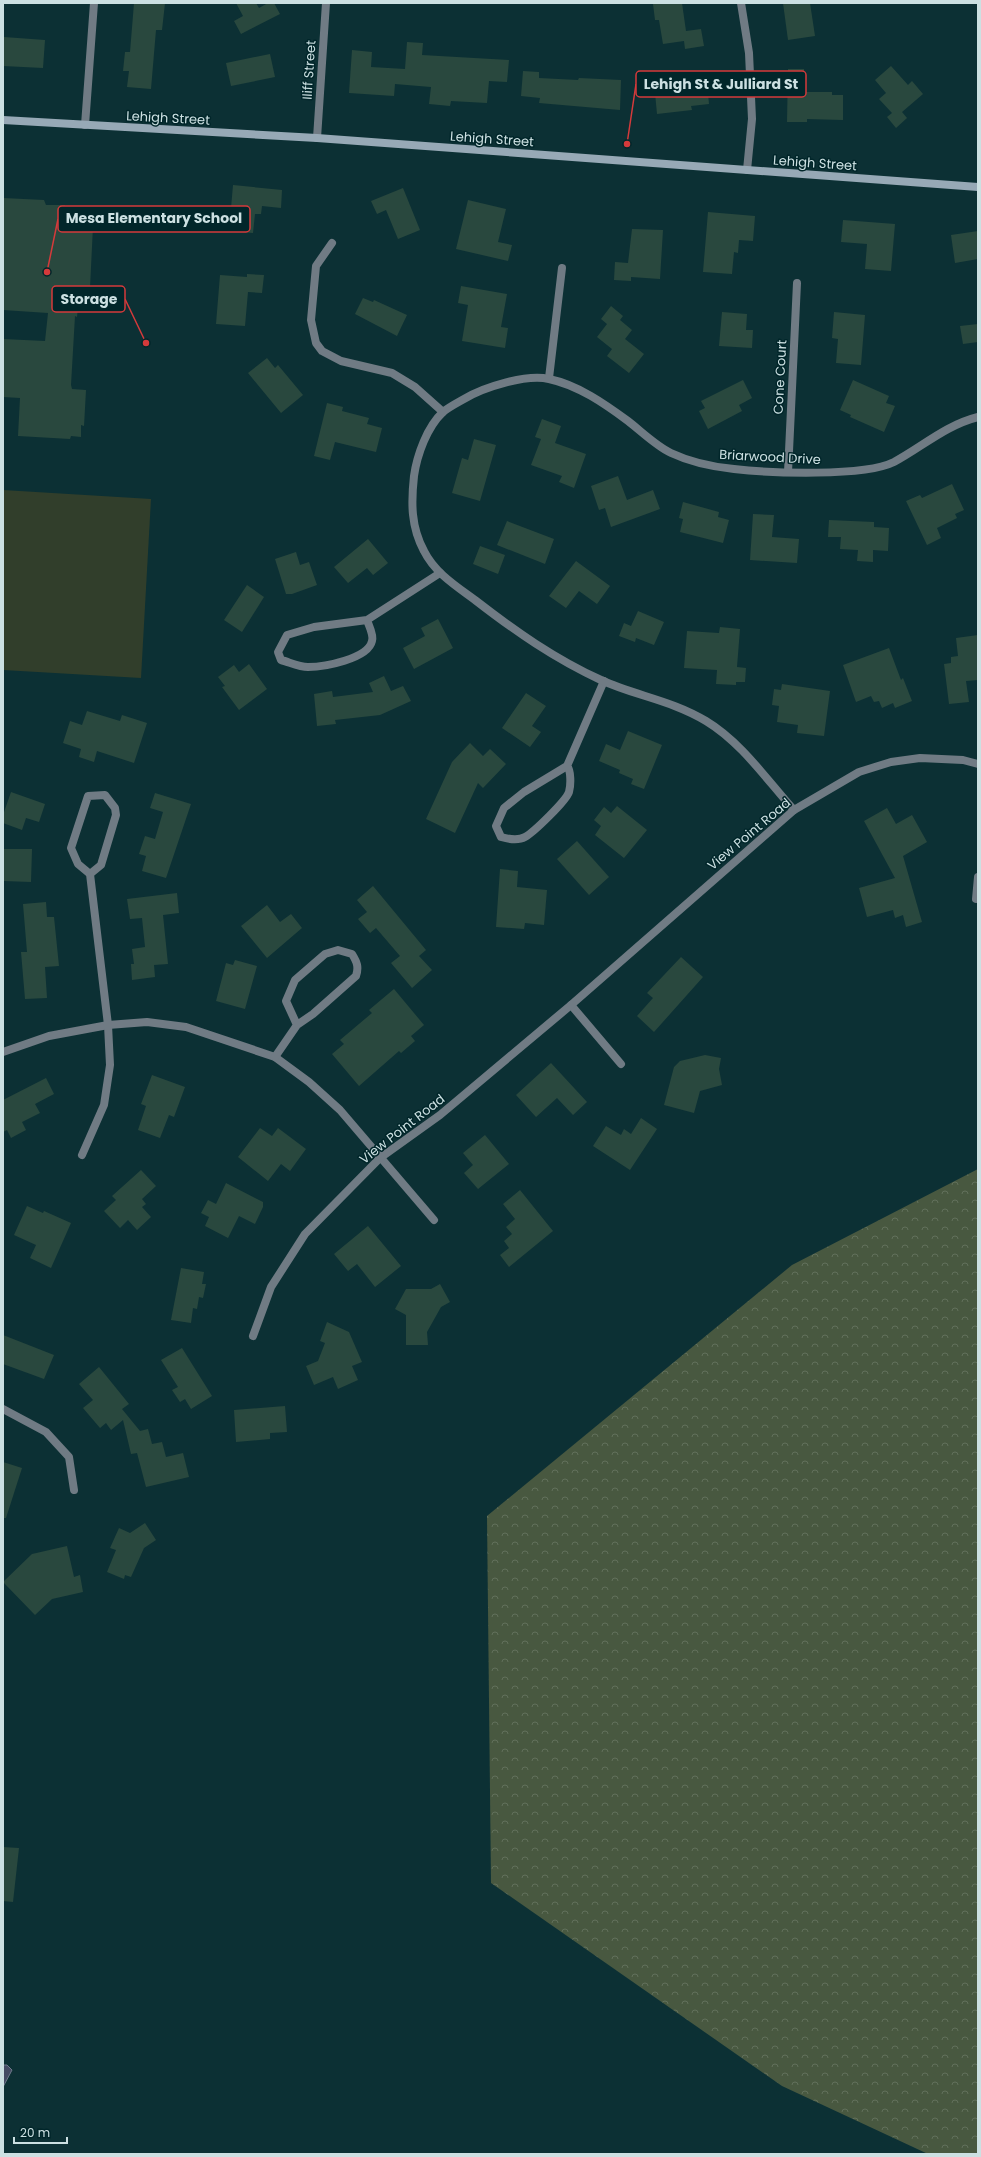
<svg xmlns="http://www.w3.org/2000/svg" width="981" height="2157" viewBox="0 0 981 2157" font-family="Poppins,sans-serif">
  <defs>
    <pattern id="forest-crowns" width="20" height="18" patternUnits="userSpaceOnUse"><rect width="20" height="18" fill="#485840"/><path d="M2 6a3 3 0 1 1 6 0M12 15a3 3 0 1 1 6 0" fill="none" stroke="#61705b"/></pattern>
  </defs>
  <rect width="100%" height="100%" fill="#0c3034"/>
  <path fill="url(#forest-crowns)" d="M 978,1169 L 978,2154 L 928,2154 L 782,2086 L 491,1883 L 487,1516 L 792,1265 Z"/>
  <path fill="#313e2b" d="M 3,490 L 151,499 L 141,678 L 3,670 Z"/>
  <path fill="#444b63" stroke="#6d7889" d="M 3,2065 L 7,2065 L 12,2070 L 3,2087 Z"/>
  <g fill="#29483e">
    <path d="M 134,3 L 165,3 L 162,30 L 156,30 L 151,89 L 127,87 L 129,71 L 123,71 L 125,52 L 130,52 Z"/>
    <path d="M 236,3 L 256,3 L 259,8 L 268,3 L 274,3 L 280,14 L 241,34 L 234,21 L 243,16 Z"/>
    <path d="M 663,3 L 682,3 L 686,31 L 701,29 L 704,46 L 685,49 L 684,41 L 663,44 L 659,20 L 655,20 L 653,4 Z"/>
    <path d="M 783,3 L 810,3 L 815,36 L 788,40 Z"/>
    <path d="M 4,37 L 45,40 L 43,68 L 3,66 Z"/>
    <path d="M 407,42 L 423,43 L 422,55 L 509,60 L 507,82 L 489,81 L 487,103 L 451,101 L 450,106 L 429,104 L 431,87 L 395,84 L 394,96 L 349,93 L 352,50 L 372,52 L 371,67 L 405,69 Z"/>
    <path d="M 270,54 L 275,77 L 231,86 L 226,63 Z"/>
    <path d="M 891,66 L 908,85 L 912,81 L 923,94 L 902,112 L 907,118 L 896,128 L 887,117 L 892,113 L 879,99 L 886,93 L 875,80 Z"/>
    <path d="M 788,69 L 804,69 L 804,92 L 832,92 L 832,95 L 843,95 L 843,120 L 807,119 L 807,122 L 787,122 Z"/>
    <path d="M 523,71 L 539,72 L 539,78 L 578,80 L 579,78 L 621,80 L 620,110 L 539,103 L 540,98 L 521,96 Z"/>
    <path d="M 707,81 L 709,104 L 691,106 L 692,110 L 657,114 L 655,93 L 667,92 L 666,86 Z"/>
    <path d="M 233,185 L 282,190 L 281,208 L 262,206 L 261,214 L 255,214 L 253,233 L 229,231 Z"/>
    <path d="M 403,188 L 420,230 L 398,239 L 386,210 L 377,214 L 371,201 Z"/>
    <path d="M 3,198 L 44,200 L 46,205 L 65,205 L 64,225 L 93,226 L 90,288 L 80,288 L 77,317 L 75,316 L 71,385 L 72,389 L 86,390 L 84,426 L 81,425 L 81,437 L 71,436 L 70,439 L 18,436 L 20,398 L 3,397 L 3,339 L 45,341 L 48,313 L 3,310 Z"/>
    <path d="M 468,200 L 506,209 L 498,242 L 512,245 L 508,261 L 456,249 Z"/>
    <path d="M 708,212 L 755,216 L 753,241 L 739,240 L 738,253 L 734,252 L 732,274 L 703,272 Z"/>
    <path d="M 843,220 L 895,224 L 891,271 L 865,269 L 867,244 L 841,242 Z"/>
    <path d="M 632,229 L 663,230 L 660,279 L 631,277 L 631,281 L 614,280 L 615,262 L 628,263 Z"/>
    <path d="M 978,231 L 978,259 L 955,263 L 951,235 Z"/>
    <path d="M 247,274 L 264,275 L 262,293 L 248,292 L 245,326 L 216,324 L 220,275 L 247,277 Z"/>
    <path d="M 461,286 L 507,294 L 501,327 L 508,328 L 505,348 L 462,341 L 468,305 L 458,303 Z"/>
    <path d="M 363,298 L 373,302 L 374,300 L 407,315 L 397,336 L 355,314 Z"/>
    <path d="M 611,306 L 623,316 L 620,320 L 632,330 L 625,339 L 644,354 L 629,373 L 607,356 L 612,349 L 597,337 L 607,324 L 601,319 Z"/>
    <path d="M 722,312 L 747,314 L 746,330 L 753,330 L 752,348 L 719,346 Z"/>
    <path d="M 834,312 L 865,315 L 861,365 L 836,363 L 838,339 L 832,338 Z"/>
    <path d="M 978,324 L 978,342 L 963,344 L 960,326 Z"/>
    <path d="M 267,358 L 275,368 L 278,365 L 303,395 L 281,413 L 248,373 Z"/>
    <path d="M 743,380 L 752,398 L 739,405 L 742,411 L 708,429 L 699,411 L 705,408 L 701,401 Z"/>
    <path d="M 853,380 L 889,396 L 886,403 L 895,406 L 884,432 L 850,417 L 851,415 L 840,410 Z"/>
    <path d="M 327,403 L 343,407 L 342,411 L 369,418 L 367,424 L 382,428 L 376,452 L 335,442 L 330,460 L 314,456 Z"/>
    <path d="M 542,419 L 561,426 L 555,443 L 586,454 L 574,488 L 559,482 L 562,476 L 531,465 L 541,439 L 535,437 Z"/>
    <path d="M 474,439 L 496,445 L 480,501 L 452,493 L 462,458 L 468,460 Z"/>
    <path d="M 618,476 L 627,500 L 653,490 L 660,509 L 611,527 L 605,508 L 599,510 L 591,486 Z"/>
    <path d="M 952,484 L 964,510 L 955,514 L 957,518 L 937,528 L 941,538 L 927,545 L 906,501 L 920,495 L 922,498 Z"/>
    <path d="M 683,502 L 719,512 L 718,517 L 729,520 L 723,543 L 680,532 L 683,519 L 679,518 Z"/>
    <path d="M 753,514 L 774,515 L 772,537 L 799,539 L 797,563 L 750,560 Z"/>
    <path d="M 829,520 L 874,522 L 874,527 L 889,528 L 888,551 L 873,550 L 873,562 L 857,561 L 858,550 L 840,549 L 841,537 L 828,537 Z"/>
    <path d="M 507,521 L 554,539 L 545,564 L 497,545 Z"/>
    <path d="M 368,539 L 388,563 L 373,575 L 367,568 L 348,583 L 334,567 Z"/>
    <path d="M 480,546 L 505,555 L 498,574 L 473,564 Z"/>
    <path d="M 296,552 L 300,565 L 309,562 L 317,585 L 292,594 L 286,594 L 275,559 Z"/>
    <path d="M 576,561 L 610,586 L 597,604 L 579,591 L 566,608 L 549,596 Z"/>
    <path d="M 247,585 L 264,597 L 242,632 L 224,620 Z"/>
    <path d="M 638,611 L 664,622 L 654,645 L 636,638 L 635,642 L 619,636 L 624,623 L 631,626 Z"/>
    <path d="M 438,619 L 453,648 L 414,669 L 403,648 L 425,636 L 421,628 Z"/>
    <path d="M 720,627 L 740,629 L 737,667 L 746,668 L 745,682 L 736,682 L 736,685 L 716,684 L 717,670 L 684,668 L 687,631 L 719,633 Z"/>
    <path d="M 978,635 L 978,680 L 966,681 L 969,702 L 949,704 L 944,664 L 951,663 L 951,657 L 958,656 L 956,638 Z"/>
    <path d="M 889,648 L 901,680 L 903,678 L 912,701 L 895,708 L 893,703 L 882,708 L 879,701 L 874,702 L 871,696 L 856,702 L 843,665 Z"/>
    <path d="M 249,664 L 267,689 L 239,710 L 222,687 L 225,686 L 218,677 L 234,665 L 239,672 Z"/>
    <path d="M 384,676 L 391,691 L 403,686 L 411,701 L 380,715 L 335,720 L 336,724 L 317,726 L 314,694 L 332,691 L 333,697 L 373,692 L 369,683 Z"/>
    <path d="M 782,684 L 830,691 L 824,736 L 797,733 L 798,725 L 777,722 L 779,706 L 772,705 L 774,689 L 781,690 Z"/>
    <path d="M 526,693 L 546,706 L 532,726 L 541,732 L 530,747 L 502,728 Z"/>
    <path d="M 87,711 L 120,721 L 122,715 L 147,723 L 134,763 L 97,751 L 94,762 L 79,757 L 81,749 L 63,743 L 70,721 L 82,725 Z"/>
    <path d="M 628,731 L 662,745 L 644,789 L 631,784 L 633,779 L 619,773 L 620,770 L 599,761 L 606,744 L 620,750 Z"/>
    <path d="M 470,743 L 483,756 L 490,749 L 506,764 L 483,788 L 478,783 L 455,833 L 426,819 L 452,762 Z"/>
    <path d="M 11,792 L 45,804 L 39,822 L 26,818 L 22,830 L 3,823 L 3,815 Z"/>
    <path d="M 155,793 L 191,804 L 166,878 L 142,871 L 146,856 L 139,854 L 145,836 L 155,839 L 163,812 L 150,808 Z"/>
    <path d="M 617,806 L 647,830 L 624,858 L 595,835 L 601,826 L 594,820 L 604,807 L 611,813 Z"/>
    <path d="M 887,808 L 896,824 L 912,815 L 927,842 L 903,856 L 922,922 L 906,927 L 903,915 L 895,918 L 893,910 L 867,917 L 859,888 L 895,878 L 864,821 Z"/>
    <path d="M 577,841 L 609,877 L 589,895 L 557,859 Z"/>
    <path d="M 3,849 L 32,849 L 31,882 L 3,881 Z"/>
    <path d="M 500,869 L 518,871 L 517,887 L 547,890 L 544,925 L 525,923 L 524,929 L 496,927 Z"/>
    <path d="M 373,886 L 426,950 L 419,956 L 432,970 L 412,988 L 391,963 L 400,956 L 376,928 L 370,933 L 358,919 L 367,912 L 357,900 Z"/>
    <path d="M 177,893 L 179,913 L 163,915 L 168,964 L 154,965 L 155,977 L 132,980 L 131,964 L 134,964 L 132,949 L 145,947 L 142,918 L 130,919 L 127,899 Z"/>
    <path d="M 46,902 L 47,917 L 54,917 L 59,966 L 45,967 L 47,998 L 25,999 L 21,952 L 27,952 L 23,904 Z"/>
    <path d="M 267,905 L 280,922 L 291,914 L 302,928 L 267,958 L 241,926 Z"/>
    <path d="M 681,957 L 703,977 L 654,1032 L 637,1016 L 653,998 L 647,993 Z"/>
    <path d="M 235,960 L 257,966 L 245,1009 L 216,1001 L 226,963 L 233,965 Z"/>
    <path d="M 394,989 L 424,1025 L 411,1036 L 415,1041 L 401,1053 L 399,1051 L 359,1086 L 332,1054 L 344,1044 L 340,1040 L 372,1013 L 369,1010 Z"/>
    <path d="M 705,1055 L 721,1058 L 719,1069 L 722,1085 L 700,1091 L 694,1113 L 664,1105 L 674,1067 L 680,1061 Z"/>
    <path d="M 551,1063 L 587,1102 L 573,1115 L 557,1098 L 536,1117 L 516,1095 Z"/>
    <path d="M 152,1075 L 185,1087 L 174,1117 L 169,1115 L 160,1138 L 138,1130 L 146,1106 L 141,1104 Z"/>
    <path d="M 46,1078 L 54,1094 L 35,1104 L 40,1113 L 22,1122 L 26,1130 L 11,1138 L 7,1130 L 3,1132 L 3,1100 Z"/>
    <path d="M 641,1118 L 657,1129 L 630,1170 L 593,1146 L 606,1126 L 621,1135 L 624,1129 L 631,1134 Z"/>
    <path d="M 260,1128 L 272,1136 L 278,1128 L 306,1149 L 290,1171 L 281,1164 L 268,1181 L 238,1157 Z"/>
    <path d="M 485,1135 L 509,1164 L 478,1189 L 464,1173 L 473,1165 L 463,1153 Z"/>
    <path d="M 141,1170 L 156,1186 L 142,1199 L 146,1204 L 142,1207 L 151,1217 L 137,1230 L 128,1220 L 120,1228 L 104,1211 L 116,1200 L 112,1196 Z"/>
    <path d="M 226,1183 L 263,1202 L 263,1207 L 255,1224 L 239,1216 L 228,1238 L 205,1226 L 209,1217 L 201,1213 L 208,1200 L 216,1204 Z"/>
    <path d="M 520,1190 L 553,1231 L 509,1267 L 500,1255 L 509,1248 L 504,1241 L 512,1234 L 506,1227 L 515,1219 L 503,1204 Z"/>
    <path d="M 27,1206 L 43,1213 L 44,1211 L 71,1223 L 51,1268 L 30,1258 L 36,1245 L 14,1235 Z"/>
    <path d="M 368,1226 L 401,1266 L 375,1287 L 357,1264 L 348,1271 L 334,1254 Z"/>
    <path d="M 181,1268 L 204,1272 L 202,1284 L 206,1284 L 203,1298 L 199,1297 L 197,1309 L 193,1308 L 191,1323 L 171,1320 Z"/>
    <path d="M 440,1284 L 450,1302 L 441,1307 L 427,1332 L 428,1345 L 406,1345 L 406,1315 L 395,1309 L 406,1289 L 431,1289 Z"/>
    <path d="M 327,1322 L 349,1332 L 362,1362 L 352,1366 L 358,1380 L 338,1389 L 333,1377 L 314,1385 L 306,1366 L 318,1361 L 325,1343 L 320,1341 Z"/>
    <path d="M 3,1335 L 54,1355 L 44,1379 L 3,1364 Z"/>
    <path d="M 182,1348 L 212,1396 L 191,1409 L 185,1399 L 180,1402 L 172,1390 L 178,1387 L 161,1360 Z"/>
    <path d="M 99,1367 L 129,1404 L 122,1409 L 140,1431 L 148,1429 L 152,1444 L 162,1442 L 166,1457 L 183,1453 L 189,1477 L 146,1487 L 137,1453 L 131,1454 L 123,1420 L 111,1430 L 106,1423 L 100,1428 L 83,1408 L 93,1400 L 79,1384 Z"/>
    <path d="M 285,1406 L 287,1432 L 270,1433 L 270,1439 L 236,1442 L 234,1410 Z"/>
    <path d="M 3,1462 L 22,1468 L 6,1518 L 3,1518 Z"/>
    <path d="M 145,1523 L 156,1540 L 144,1548 L 131,1577 L 125,1575 L 124,1579 L 107,1572 L 116,1550 L 110,1548 L 119,1528 L 130,1533 Z"/>
    <path d="M 67,1546 L 74,1577 L 80,1575 L 83,1592 L 52,1599 L 35,1615 L 3,1582 L 32,1554 Z"/>
    <path d="M 3,1847 L 19,1848 L 13,1902 L 3,1901 Z"/>
  </g>
  <g fill="none" stroke-linecap="round" stroke-linejoin="round">
    <g stroke="#707b84" stroke-width="8">
      <path d="M 741,3 L 749,53 L 752,119 L 747,170"/>
      <path d="M 85,125 L 94,3"/>
      <path d="M 317,138 L 326,3"/>
      <path d="M 332,243 L 316,266 L 311,320 L 316,343 L 322,351 L 341,361 L 392,373 L 415,387 L 443,412"/>
      <path d="M 549,378 L 562,268"/>
      <path d="M 788,472 L 797,283"/>
      <path d="M 367,620 C 369,626 374,635 372,641 C 368,659 324,667 308,667 C 299,667 289,662 281,660 L 278,652 L 287,635 L 314,627 L 367,620 L 440,573"/>
      <path d="M 567,766 C 571,770 571,785 569,792 C 566,801 534,832 525,837 C 518,841 508,839 501,837 L 496,826 L 504,808 L 524,792 L 567,766 L 604,681"/>
      <path d="M 794,810 C 767,780 741,742 706,721 C 671,700 636,696 601,680 C 555,659 515,631 475,600 C 456,586 435,573 424,551 C 411,527 411,503 414,476 C 417,455 427,427 443,412 C 449,407 457,403 464,399 C 484,387 526,374 549,379 C 578,385 605,404 628,421 C 641,431 656,446 671,453 C 690,462 714,467 734,469 C 770,473 864,477 894,462 C 922,447 946,425 978,417"/>
      <path d="M 976,899 L 978,877"/>
      <path d="M 571,1005 L 621,1064"/>
      <path d="M 3,1052 L 49,1036 L 108,1025 L 147,1022 L 186,1027 L 275,1057 L 309,1082 L 340,1110 L 434,1220"/>
      <path d="M 275,1057 L 297,1025 L 313,1014 L 356,976 C 359,967 357,962 352,954 L 338,950 L 325,954 L 295,980 L 286,1001 L 297,1025"/>
      <path d="M 82,1155 L 104,1105 L 110,1065 L 108,1025 L 90,874 L 101,865 L 116,815 L 115,808 L 105,795 L 88,796 L 71,848 L 78,864 L 90,874"/>
      <path d="M 253,1336 L 271,1287 L 305,1234 L 380,1158 L 440,1115 L 571,1005 L 794,810 L 859,772 L 891,762 L 920,758 L 963,760 L 978,764"/>
      <path d="M 3,1409 L 46,1432 L 69,1457 L 74,1490"/>
    </g>
    <path stroke="#97a9b6" stroke-width="8" d="M 3,120 L 317,138 L 978,187"/>
  </g>
  <g text-anchor="middle" dominant-baseline="central" stroke-width="3" stroke-linejoin="round" paint-order="stroke">
    <g font-size="13" fill="#cce0e2" stroke="#01262a">
      <text transform="translate(309 70) rotate(-86)">Iliff Street</text>
      <text transform="translate(168 118) rotate(3)">Lehigh Street</text>
      <text transform="translate(492 139) rotate(4)">Lehigh Street</text>
      <text transform="translate(815 163) rotate(4)">Lehigh Street</text>
      <text transform="translate(780 377) rotate(-87)">Cone Court</text>
      <text transform="translate(770 457) rotate(3)">Briarwood Drive</text>
      <text transform="translate(749 834) rotate(-40)">View Point Road</text>
      <text transform="translate(402 1129) rotate(-38)">View Point Road</text>
    </g>
  </g>
  <path fill="none" stroke="#d53a3b" stroke-width="1.5" d="M627 144L636 84M47 272L58 219M146 343L125 299"/>
  <g fill="#d53a3b" stroke="#01262a" stroke-width="1.5">
    <circle cx="627" cy="144" r="4"/>
    <circle cx="47" cy="272" r="4"/>
    <circle cx="146" cy="343" r="4"/>
  </g>
  <g fill="#01262a" stroke="#d53a3b" stroke-width="1.5">
    <rect x="636" y="71" width="170" height="26" rx="4"/>
    <rect x="58" y="206" width="192" height="26" rx="4"/>
    <rect x="52" y="286" width="73" height="26" rx="4"/>
  </g>
  <g font-size="14" text-anchor="middle" font-weight="bold" fill="#cce0e2">
    <text x="721" y="89">Lehigh St &amp; Julliard St</text>
    <text x="154" y="223">Mesa Elementary School</text>
    <text x="89" y="304">Storage</text>
  </g>
  <rect width="981" height="2157" fill="none" stroke="#cce0e2" stroke-width="8"/>
  <path d="M14 2137v6h53v-6" fill="none" stroke="#cce0e2" stroke-width="2"/>
  <text x="20" y="2137" font-size="12" fill="#cce0e2" stroke="#01262a" stroke-width="3" paint-order="stroke">20 m</text>
</svg>
